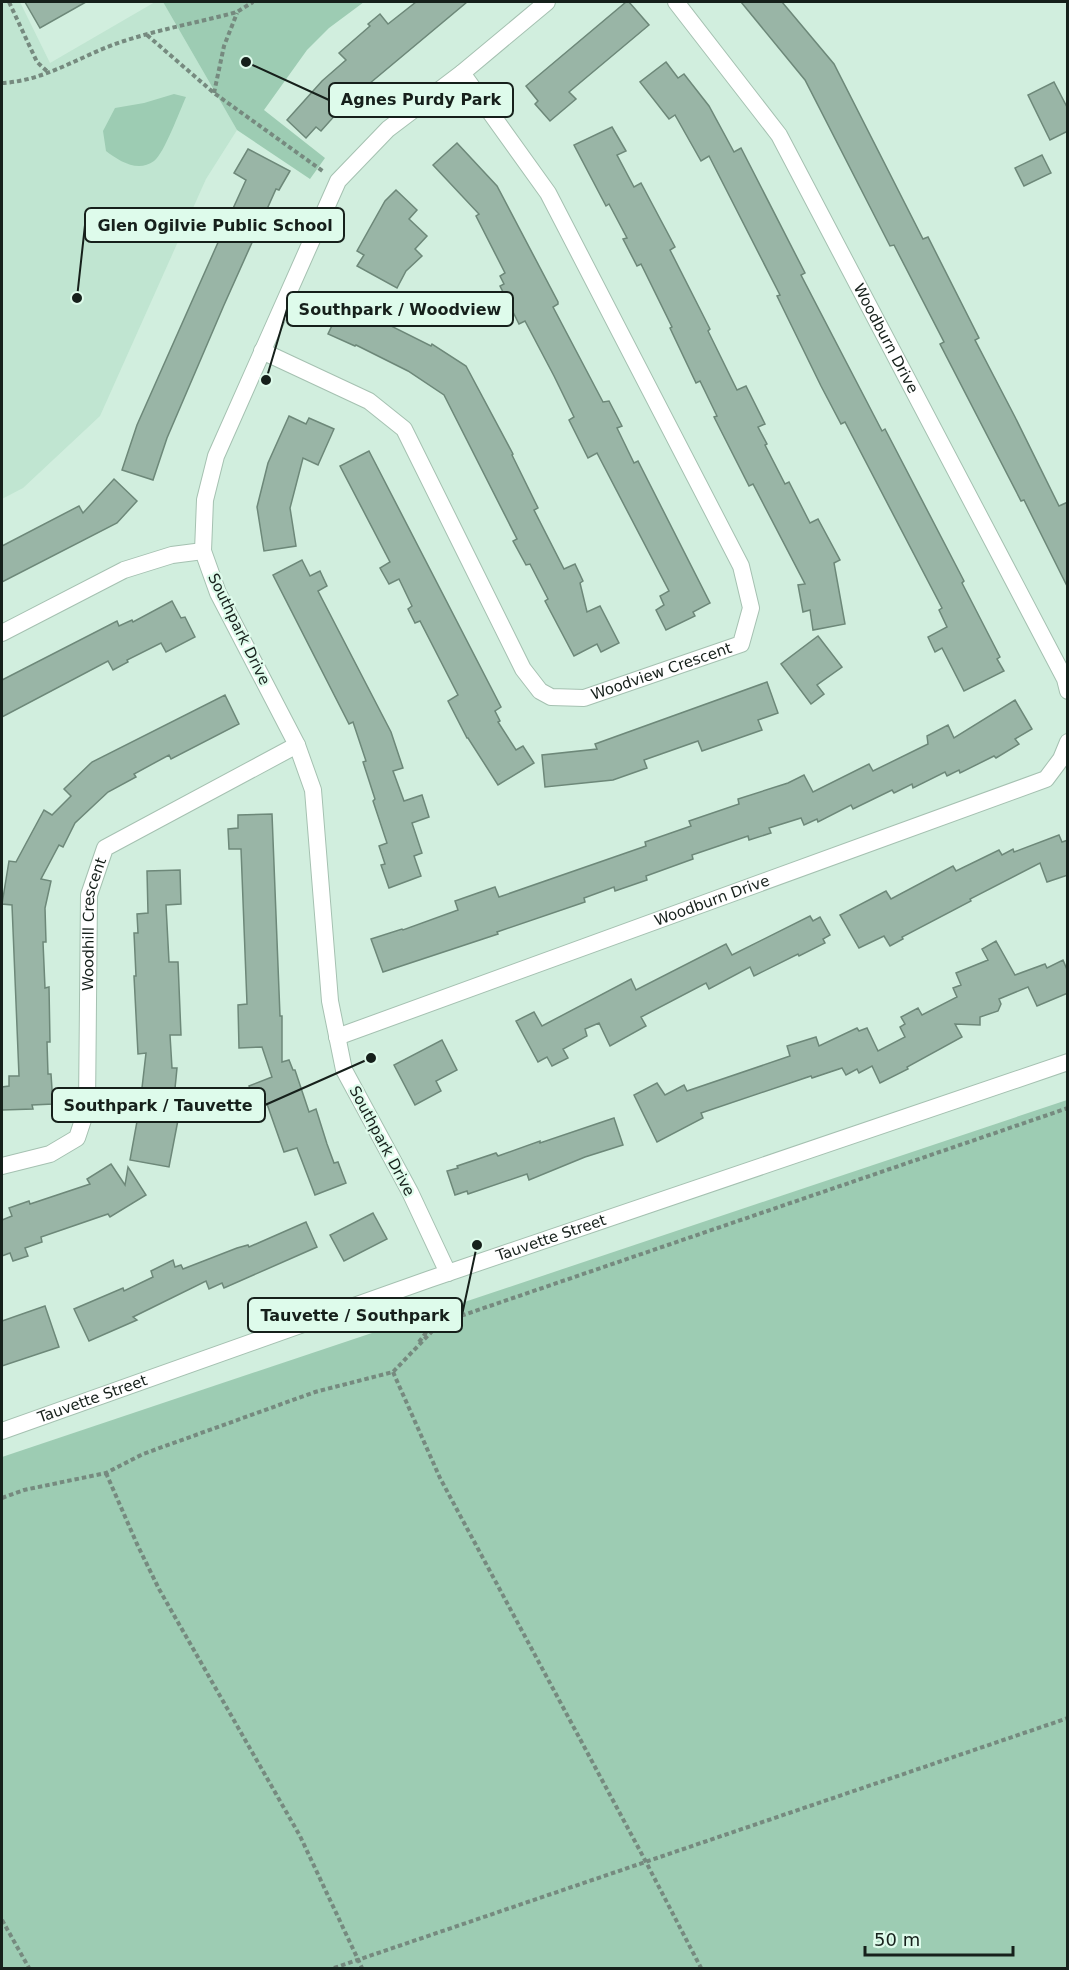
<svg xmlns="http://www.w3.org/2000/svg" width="1069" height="1970" viewBox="0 0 1069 1970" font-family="'DejaVu Sans',sans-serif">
  <rect width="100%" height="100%" fill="#d1eede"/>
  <path fill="#c0e5d1" d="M 2,2 L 20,2 L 50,63 L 155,2 L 163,2 L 237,130 L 206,179 L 100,416 L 23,488 L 2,499 Z"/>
  <g fill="#9dccb3">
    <path d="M 163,2 L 364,2 L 329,28 L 307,50 L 264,110 L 325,158 L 310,179 L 237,130 Z"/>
    <path d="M 174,94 L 186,97 C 180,110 164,154 154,161 C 138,173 119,161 106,151 L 103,131 L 115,108 L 144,103 Z"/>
    <path d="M 1067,1100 L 1067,1968 L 2,1968 L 2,1457 Z"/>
  </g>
  <g fill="#99b5a6" stroke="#6d8879" stroke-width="1.5">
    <path d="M 25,2 L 86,2 L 40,28 Z"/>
    <path d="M 416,2 L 467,2 L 345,104 L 321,131 L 316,127 L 306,138 L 287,120 L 322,81 L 346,60 L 339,53 L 370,26 L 368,24 L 380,14 L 388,24 Z"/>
    <path d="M 626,2 L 629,2 L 649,25 L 569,92 L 576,99 L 550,121 L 535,104 L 538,101 L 526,86 Z"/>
    <path d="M 741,2 L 782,2 L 834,64 L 923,239 L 928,237 L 979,338 L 975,340 L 1015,417 L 1059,506 L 1068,502 L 1068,588 L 1024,500 L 1021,501 L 940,344 L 944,342 L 894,245 L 890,246 L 805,80 Z"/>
    <path d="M 666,62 L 678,78 L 684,74 L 709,106 L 734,152 L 741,148 L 805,273 L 801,275 L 882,431 L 885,429 L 964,581 L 962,583 L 1000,657 L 997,659 L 1004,671 L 964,691 L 942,648 L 935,652 L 928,637 L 947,627 L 939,610 L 942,608 L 845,422 L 841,424 L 821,386 L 777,296 L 780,295 L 709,156 L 701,161 L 675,115 L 669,119 L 640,82 Z"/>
    <path d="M 1054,82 L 1068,109 L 1068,131 L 1050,140 L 1028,95 Z"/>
    <path d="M 612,127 L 626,151 L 617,155 L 634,187 L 641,183 L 675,247 L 670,250 L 710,329 L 708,331 L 737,390 L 746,386 L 765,424 L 758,427 L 767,444 L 765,445 L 785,484 L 789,482 L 810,523 L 818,519 L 840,560 L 834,563 L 845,624 L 813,630 L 810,610 L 803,612 L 798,585 L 805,584 L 753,484 L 749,486 L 714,417 L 717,416 L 700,381 L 696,383 L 670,328 L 672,327 L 641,264 L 637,266 L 623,239 L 627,238 L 609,204 L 606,206 L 574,145 Z"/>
    <path d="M 457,143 L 497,186 L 558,302 L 558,304 L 553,307 L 603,402 L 609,401 L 622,426 L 617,428 L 634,463 L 638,461 L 710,603 L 693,612 L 695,616 L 666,630 L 656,610 L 664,605 L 660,596 L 669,591 L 597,453 L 588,458 L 569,420 L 574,417 L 554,376 L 525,321 L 519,324 L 500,286 L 504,284 L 500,276 L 505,273 L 476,216 L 479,214 L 433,165 Z"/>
    <path d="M 248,149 L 290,171 L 279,190 L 276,189 L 224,305 L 167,438 L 153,480 L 122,470 L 137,425 L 220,238 L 218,236 L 227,214 L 230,215 L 246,180 L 234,173 Z"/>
    <path d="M 1042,155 L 1051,173 L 1024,186 L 1015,168 Z"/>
    <path d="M 396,190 L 417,210 L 409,219 L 427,236 L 415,249 L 422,256 L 406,271 L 397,288 L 357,266 L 364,255 L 357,251 L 385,201 Z"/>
    <path d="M 342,294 L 372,308 L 369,315 L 431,346 L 432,344 L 466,366 L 513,454 L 512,455 L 538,508 L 534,510 L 564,569 L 575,564 L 583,581 L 580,583 L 587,612 L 600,606 L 619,643 L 601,652 L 597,644 L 574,656 L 545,601 L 548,599 L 530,564 L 526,565 L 513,541 L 517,539 L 444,395 L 408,371 L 356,345 L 355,346 L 328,334 L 336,317 L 333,315 Z"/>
    <path d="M 289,416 L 306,424 L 309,418 L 334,429 L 318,465 L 303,458 L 290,508 L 296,546 L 264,551 L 257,507 L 268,463 Z"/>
    <path d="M 369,451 L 501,707 L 495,711 L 500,721 L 498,722 L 516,750 L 523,746 L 534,763 L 498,785 L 468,738 L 467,738 L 448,701 L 458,695 L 420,621 L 415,623 L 408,609 L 412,606 L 399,579 L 389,584 L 380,568 L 390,562 L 340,466 Z"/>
    <path d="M 114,479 L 137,501 L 117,523 L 2,582 L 2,546 L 79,506 L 83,513 Z"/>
    <path d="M 302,560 L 310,576 L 320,571 L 327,586 L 318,591 L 391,732 L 403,768 L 393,771 L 404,801 L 422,795 L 429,817 L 412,823 L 422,853 L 414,856 L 421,876 L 389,888 L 381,865 L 385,864 L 379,846 L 387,843 L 373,801 L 375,799 L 363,762 L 366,761 L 353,722 L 349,724 L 273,575 Z"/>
    <path d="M 172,601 L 181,618 L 185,617 L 195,637 L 166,652 L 161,643 L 127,660 L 128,662 L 113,670 L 108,661 L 2,717 L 2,680 L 117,621 L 119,626 L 132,620 L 133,622 Z"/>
    <path d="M 818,636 L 842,667 L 817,685 L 824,694 L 811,704 L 781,664 Z"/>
    <path d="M 767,682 L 778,713 L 758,720 L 762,730 L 702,751 L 698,741 L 644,760 L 647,768 L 613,780 L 545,787 L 542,755 L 597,749 L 595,744 Z"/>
    <path d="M 225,695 L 239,724 L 171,759 L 169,755 L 134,774 L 136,777 L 108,792 L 75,823 L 63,847 L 59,845 L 41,879 L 51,881 L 45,908 L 46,942 L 43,942 L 45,988 L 49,987 L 50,1042 L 47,1042 L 48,1074 L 51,1074 L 53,1104 L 32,1105 L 33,1109 L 2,1110 L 2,1087 L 9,1086 L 9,1076 L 19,1076 L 12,905 L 2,904 L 9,861 L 16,862 L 44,810 L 52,815 L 71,796 L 64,789 L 92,762 Z"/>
    <path d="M 1015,700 L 1032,729 L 1015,739 L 1019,744 L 996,758 L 994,756 L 960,773 L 959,770 L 947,776 L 945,772 L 913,788 L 912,784 L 894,793 L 892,790 L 853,809 L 851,805 L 818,822 L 817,819 L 804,825 L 801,818 L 769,828 L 771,833 L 749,840 L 748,836 L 692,855 L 693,859 L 646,876 L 647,880 L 615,891 L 614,887 L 584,898 L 585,902 L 497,932 L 498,934 L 383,972 L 371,939 L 402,929 L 403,930 L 458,910 L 455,901 L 495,887 L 499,897 L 646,846 L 645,842 L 691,826 L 689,821 L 739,804 L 738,799 L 788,783 L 804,775 L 813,792 L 869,764 L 873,771 L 928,744 L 927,736 L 948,725 L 954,738 Z"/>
    <path d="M 272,814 L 280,1016 L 282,1016 L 282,1062 L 289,1060 L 293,1070 L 295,1070 L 309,1112 L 316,1109 L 327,1144 L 334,1163 L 338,1162 L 346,1183 L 315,1195 L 297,1148 L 284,1152 L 267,1104 L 256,1107 L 249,1086 L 272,1077 L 262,1047 L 239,1048 L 238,1005 L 247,1004 L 241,849 L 229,849 L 228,829 L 238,828 L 238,815 Z"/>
    <path d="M 1059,835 L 1062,842 L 1068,840 L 1068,875 L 1047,882 L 1040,863 L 970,899 L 971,901 L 902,937 L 903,939 L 890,946 L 884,936 L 859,948 L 840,915 L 886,891 L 891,899 L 953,866 L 956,871 L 999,850 L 1002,855 L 1013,849 L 1014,852 Z"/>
    <path d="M 180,870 L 181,904 L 166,905 L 169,962 L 178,962 L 181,1035 L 170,1035 L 172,1068 L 177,1068 L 172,1119 L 178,1120 L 169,1167 L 130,1160 L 140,1105 L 146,1053 L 138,1054 L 134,976 L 136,976 L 134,933 L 138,933 L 137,914 L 148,913 L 147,871 Z"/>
    <path d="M 810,916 L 813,921 L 820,917 L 830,935 L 823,939 L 825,943 L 799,956 L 798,954 L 754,976 L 750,967 L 709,989 L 706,983 L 641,1017 L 646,1026 L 610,1046 L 599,1023 L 585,1029 L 587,1036 L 563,1049 L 568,1058 L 552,1066 L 547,1057 L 538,1062 L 516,1021 L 534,1012 L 542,1026 L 631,979 L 636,990 L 726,944 L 732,955 Z"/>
    <path d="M 996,941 L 1015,975 L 1045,964 L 1047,968 L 1063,960 L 1068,972 L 1068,993 L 1037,1006 L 1028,987 L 999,999 L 1001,1004 L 998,1011 L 980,1017 L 980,1025 L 955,1024 L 962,1037 L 907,1067 L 908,1069 L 880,1083 L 872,1066 L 859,1073 L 857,1069 L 846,1075 L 842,1068 L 812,1078 L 811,1076 L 701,1113 L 703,1118 L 657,1142 L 634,1095 L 657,1083 L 665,1095 L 684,1085 L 687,1091 L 790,1056 L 787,1046 L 816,1037 L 819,1046 L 857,1028 L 859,1031 L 867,1028 L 878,1051 L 905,1037 L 900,1027 L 905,1024 L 901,1017 L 918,1008 L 922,1015 L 957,997 L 953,988 L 961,985 L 956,973 L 988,960 L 982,949 Z"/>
    <path d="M 442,1040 L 457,1070 L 436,1081 L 441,1091 L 415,1105 L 394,1065 Z"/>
    <path d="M 614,1118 L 623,1145 L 585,1157 L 529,1180 L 527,1174 L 468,1194 L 467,1191 L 455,1195 L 447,1171 L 458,1168 L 457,1166 L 496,1153 L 498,1156 L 540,1141 L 540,1143 Z"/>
    <path d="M 111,1164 L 125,1185 L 128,1167 L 146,1195 L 110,1217 L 108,1214 L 41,1237 L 42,1242 L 25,1248 L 28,1256 L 13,1261 L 10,1253 L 2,1256 L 2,1220 L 12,1216 L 9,1208 L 29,1201 L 30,1204 L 90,1184 L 87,1179 Z"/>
    <path d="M 373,1213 L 387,1239 L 344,1261 L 330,1235 Z"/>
    <path d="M 306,1222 L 317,1247 L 224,1288 L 222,1283 L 209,1289 L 206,1281 L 133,1317 L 137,1320 L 89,1341 L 74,1309 L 123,1288 L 124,1291 L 153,1277 L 151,1271 L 173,1260 L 175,1267 L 181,1265 L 183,1269 L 237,1248 L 248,1245 L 249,1247 Z"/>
    <path d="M 45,1306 L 59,1347 L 2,1366 L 2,1321 Z"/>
  </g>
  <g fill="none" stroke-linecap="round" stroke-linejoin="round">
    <g stroke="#a5c1b1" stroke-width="18">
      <g id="minor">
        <path id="s1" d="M 676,2 L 779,135 L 1065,679 L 1068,691"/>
        <path id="s2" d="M 262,351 L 369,401 L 404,429 L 523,669 L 540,691 L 551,697 L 584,698 L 741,644 L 751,608 L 741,566 L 548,193 L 462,73"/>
        <path d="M 2,633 L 124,570 L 172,555 L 203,551"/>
        <path id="s3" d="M 337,1037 L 1046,779 L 1061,759 L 1068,742"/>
        <path id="s4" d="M 2,1166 L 50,1154 L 77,1138 L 87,1108 L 89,895 L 105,848 L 297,745"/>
        <path d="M 448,1273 L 410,1192 L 344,1070 L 330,1001 L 313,790 L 297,745 L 218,593 L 203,551 L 205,500 L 216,456 L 338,181 L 388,129 L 462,73 L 547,2"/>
        <path id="s5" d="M 2,1431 L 430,1279 L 1068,1062"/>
      </g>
    </g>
    <g stroke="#768a7f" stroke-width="4" stroke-dasharray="4.5 3" stroke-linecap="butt">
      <path d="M 9,2 L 37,62 L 49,73"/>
      <path d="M 147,35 L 214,93 L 324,172"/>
      <path d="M 2,83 C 46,81 83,54 124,41 C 161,29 200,22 237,12 L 253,2"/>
      <path d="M 214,93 L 224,46 L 237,13"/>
      <path d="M 419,1342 L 434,1322 L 432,1295"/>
      <path d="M 393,1372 L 440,1478 L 646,1862 L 701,1968"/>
      <path d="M 106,1473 L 137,1544 L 159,1589 L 300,1836 L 362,1968"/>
      <path d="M 2,1498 L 24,1490 L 106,1473 L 143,1454 L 315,1392 L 393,1372 L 440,1323 L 1068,1108"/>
      <path d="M 2,1920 L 29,1968"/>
      <path d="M 334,1968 L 1068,1718"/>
    </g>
    <use href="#minor" stroke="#fff" stroke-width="16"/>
  </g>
  <g text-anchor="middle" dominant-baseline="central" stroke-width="4.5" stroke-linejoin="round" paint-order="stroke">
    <g font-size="15" fill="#16201b" stroke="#defbeb">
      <text stroke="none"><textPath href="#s1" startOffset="398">Woodburn Drive</textPath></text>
      <text transform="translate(239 629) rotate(64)">Southpark Drive</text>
      <text stroke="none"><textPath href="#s2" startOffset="586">Woodview Crescent</textPath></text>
      <text stroke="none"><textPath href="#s3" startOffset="399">Woodburn Drive</textPath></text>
      <text stroke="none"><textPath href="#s4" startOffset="297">Woodhill Crescent</textPath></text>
      <text transform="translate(382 1141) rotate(62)">Southpark Drive</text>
      <text stroke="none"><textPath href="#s5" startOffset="582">Tauvette Street</textPath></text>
      <text stroke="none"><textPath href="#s5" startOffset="96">Tauvette Street</textPath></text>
    </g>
  </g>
  <path fill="none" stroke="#16201b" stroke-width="2" d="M246 62L329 100M77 298L85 225M266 380L287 309M371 1058L265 1105M477 1245L462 1315"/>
  <g fill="#16201b" stroke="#defbeb" stroke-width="2">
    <circle cx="246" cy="62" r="6"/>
    <circle cx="77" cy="298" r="6"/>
    <circle cx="266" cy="380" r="6"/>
    <circle cx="371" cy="1058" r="6"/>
    <circle cx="477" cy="1245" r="6"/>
  </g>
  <g fill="#defbeb" stroke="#16201b" stroke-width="2">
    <rect x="329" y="83" width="184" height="34" rx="6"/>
    <rect x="85" y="208" width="259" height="34" rx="6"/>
    <rect x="287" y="292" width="226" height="34" rx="6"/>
    <rect x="52" y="1088" width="213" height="34" rx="6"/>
    <rect x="248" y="1298" width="214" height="34" rx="6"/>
  </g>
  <g font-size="16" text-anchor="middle" font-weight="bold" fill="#16201b">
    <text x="421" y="105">Agnes Purdy Park</text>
    <text x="215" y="231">Glen Ogilvie Public School</text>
    <text x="400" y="315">Southpark / Woodview</text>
    <text x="158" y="1111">Southpark / Tauvette</text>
    <text x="355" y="1321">Tauvette / Southpark</text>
  </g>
  <rect width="1069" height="1970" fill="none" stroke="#16201b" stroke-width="6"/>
  <path d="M865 1946v9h148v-9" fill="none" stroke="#16201b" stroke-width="3"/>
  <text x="874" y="1946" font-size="18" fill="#16201b" stroke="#defbeb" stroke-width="4.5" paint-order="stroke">50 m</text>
</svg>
